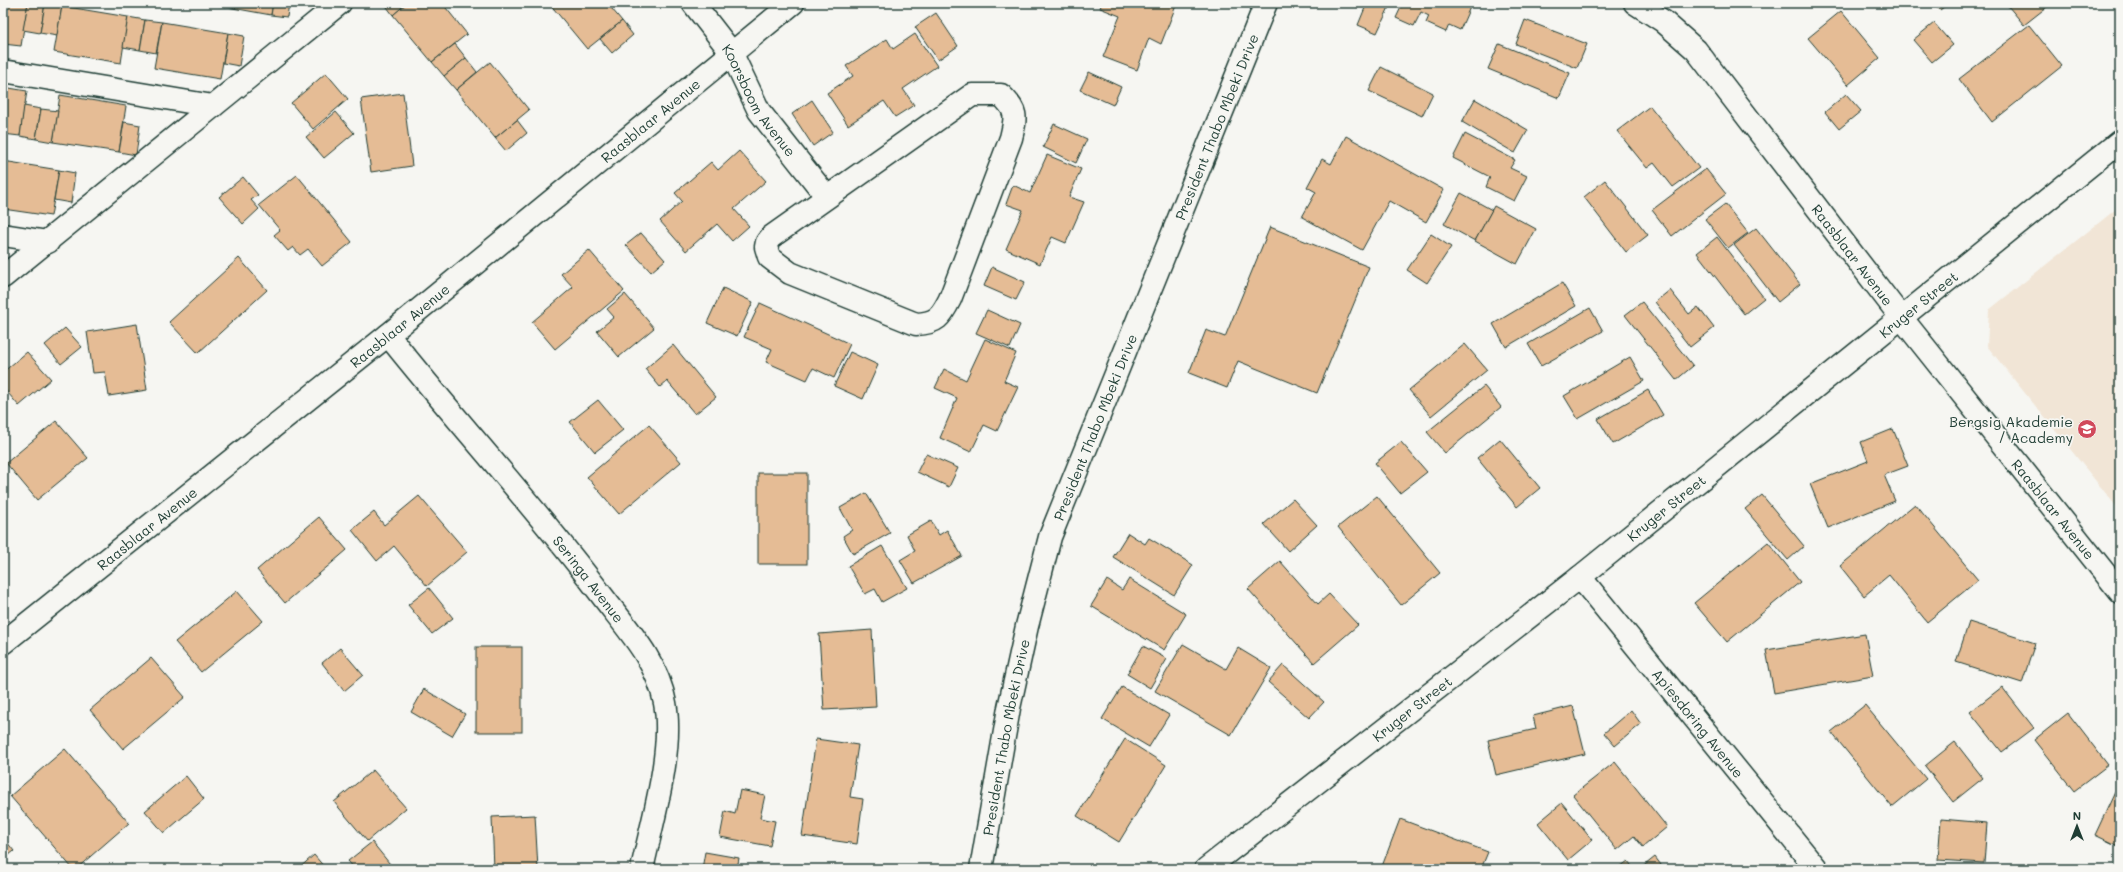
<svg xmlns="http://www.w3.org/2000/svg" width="2123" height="872" viewBox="0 0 2123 872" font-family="Mali,sans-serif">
  <rect width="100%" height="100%" fill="#f6f6f2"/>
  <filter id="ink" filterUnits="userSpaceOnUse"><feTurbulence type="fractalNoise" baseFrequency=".025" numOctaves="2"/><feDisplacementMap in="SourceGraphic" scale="8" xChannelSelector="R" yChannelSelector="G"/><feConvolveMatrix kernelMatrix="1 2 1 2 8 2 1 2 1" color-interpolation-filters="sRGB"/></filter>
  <g filter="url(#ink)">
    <path fill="#f1e5d6" d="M 2120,206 L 2120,511 L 1987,346 L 1989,310 Z"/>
    <g fill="#e5bc95" stroke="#1f3d34">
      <path d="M 3,3 L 28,3 L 21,46 L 3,44 Z"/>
      <path d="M 28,3 L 45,4 L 40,33 L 23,30 Z"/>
      <path d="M 205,3 L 273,3 L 271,15 Z"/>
      <path d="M 273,3 L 289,3 L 287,17 L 271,15 Z"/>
      <path d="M 384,3 L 407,3 L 393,15 Z"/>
      <path d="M 407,3 L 442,3 L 467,34 L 432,62 L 393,15 Z"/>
      <path d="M 549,3 L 607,3 L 622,21 L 587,49 Z"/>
      <path d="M 1102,3 L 1177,3 L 1161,44 L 1149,38 L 1137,70 L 1103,57 L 1120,16 L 1100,8 Z"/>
      <path d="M 1367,3 L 1391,3 L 1377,33 L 1358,25 Z"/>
      <path d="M 1403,3 L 1466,3 L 1471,5 L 1460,30 L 1449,25 L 1446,32 L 1426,23 L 1429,16 L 1421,12 L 1414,26 L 1396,18 Z"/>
      <path d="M 1934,3 L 1949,3 L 1940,10 Z"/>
      <path d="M 2012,3 L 2052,3 L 2024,25 L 2008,6 Z"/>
      <path d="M 45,4 L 62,6 L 57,36 L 40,33 Z"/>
      <path d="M 62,6 L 128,17 L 121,63 L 54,52 Z"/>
      <path d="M 1841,11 L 1880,58 L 1848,85 L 1808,38 Z"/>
      <path d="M 936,13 L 958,46 L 938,60 L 915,27 Z"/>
      <path d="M 128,17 L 145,20 L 140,50 L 123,47 Z"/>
      <path d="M 145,20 L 162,22 L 156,53 L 140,50 Z"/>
      <path d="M 1525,20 L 1587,44 L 1577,68 L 1516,44 Z"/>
      <path d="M 622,21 L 633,35 L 612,53 L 600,39 Z"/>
      <path d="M 162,22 L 228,33 L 220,79 L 154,68 Z"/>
      <path d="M 1934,23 L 1953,45 L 1932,62 L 1913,40 Z"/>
      <path d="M 2029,25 L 2062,66 L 1992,122 L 1959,79 Z"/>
      <path d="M 228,33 L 244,36 L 239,66 L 223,63 Z"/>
      <path d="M 915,34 L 937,66 L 903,89 L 914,105 L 895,117 L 884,101 L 848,125 L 827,93 L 853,76 L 846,66 L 887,39 L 893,49 Z"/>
      <path d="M 455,44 L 466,58 L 444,76 L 432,62 Z"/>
      <path d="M 1499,44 L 1570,73 L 1559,98 L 1488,69 Z"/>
      <path d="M 466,58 L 477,72 L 456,90 L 444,76 Z"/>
      <path d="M 490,62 L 529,110 L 495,138 L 456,90 Z"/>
      <path d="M 1381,67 L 1433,93 L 1422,116 L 1369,91 Z"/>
      <path d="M 1089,72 L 1121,87 L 1113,105 L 1080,90 Z"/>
      <path d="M 326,73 L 348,99 L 313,129 L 291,103 Z"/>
      <path d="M 3,87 L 27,91 L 20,136 L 3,134 Z"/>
      <path d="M 403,93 L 412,166 L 371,172 L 361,99 Z"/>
      <path d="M 1846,94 L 1861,111 L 1839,129 L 1825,112 Z"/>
      <path d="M 60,95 L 126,106 L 119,152 L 53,142 Z"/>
      <path d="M 1475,99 L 1528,130 L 1515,153 L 1462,122 Z"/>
      <path d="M 812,100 L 833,132 L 813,146 L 792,114 Z"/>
      <path d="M 24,106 L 41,109 L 36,139 L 20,136 Z"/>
      <path d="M 1650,106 L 1699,168 L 1673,187 L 1654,163 L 1647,168 L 1617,131 Z"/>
      <path d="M 41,109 L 58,111 L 53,142 L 36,139 Z"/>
      <path d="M 336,112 L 354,133 L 324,158 L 306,137 Z"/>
      <path d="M 517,120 L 527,133 L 506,151 L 495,138 Z"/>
      <path d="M 124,122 L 140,125 L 136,155 L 119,152 Z"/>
      <path d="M 1054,124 L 1087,139 L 1076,163 L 1043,147 Z"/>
      <path d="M 1465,134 L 1515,160 L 1510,168 L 1527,176 L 1514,201 L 1486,187 L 1490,177 L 1453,158 Z"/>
      <path d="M 1346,136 L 1444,190 L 1426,222 L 1389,201 L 1362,250 L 1302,217 L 1316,192 L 1307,187 L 1322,159 L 1331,164 Z"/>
      <path d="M 739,151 L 766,181 L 734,209 L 749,226 L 732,241 L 717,224 L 686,251 L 660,221 L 682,201 L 675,193 L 711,162 L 718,170 Z"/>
      <path d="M 1047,155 L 1081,169 L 1069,197 L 1084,202 L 1066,243 L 1052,237 L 1040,264 L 1006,249 L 1023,210 L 1006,204 L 1013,185 L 1030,193 Z"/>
      <path d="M 3,161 L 59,170 L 51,216 L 3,209 Z"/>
      <path d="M 1706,169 L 1726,194 L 1672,236 L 1652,210 Z"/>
      <path d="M 59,170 L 75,173 L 71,203 L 54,200 Z"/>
      <path d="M 297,175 L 352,242 L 322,266 L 308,249 L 300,255 L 293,247 L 288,251 L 274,235 L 280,230 L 259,205 Z"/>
      <path d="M 243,177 L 258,195 L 251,200 L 259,209 L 243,224 L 219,197 Z"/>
      <path d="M 1605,180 L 1648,235 L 1626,252 L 1584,197 Z"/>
      <path d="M 1461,193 L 1492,210 L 1475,241 L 1444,224 Z"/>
      <path d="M 1725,204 L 1748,233 L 1728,248 L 1705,219 Z"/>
      <path d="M 1494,206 L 1536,229 L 1517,264 L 1475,241 Z"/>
      <path d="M 1270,227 L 1369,267 L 1317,393 L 1238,361 L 1227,388 L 1189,373 L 1206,330 L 1225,337 Z"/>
      <path d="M 1756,228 L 1800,284 L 1778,302 L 1734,245 Z"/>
      <path d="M 641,233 L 665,260 L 651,272 L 626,245 Z"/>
      <path d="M 1431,234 L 1451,247 L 1427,283 L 1407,270 Z"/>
      <path d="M 1717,237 L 1764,298 L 1744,314 L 1697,253 Z"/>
      <path d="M 589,250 L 624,291 L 555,349 L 532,322 L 573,287 L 561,274 Z"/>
      <path d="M 239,258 L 267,290 L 198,353 L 169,322 Z"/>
      <path d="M 992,267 L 1025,282 L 1016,300 L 984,286 Z"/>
      <path d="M 1562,283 L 1576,306 L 1506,347 L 1493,324 Z"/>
      <path d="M 723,288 L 753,302 L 737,336 L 707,323 Z"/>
      <path d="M 1670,290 L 1689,314 L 1698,307 L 1714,328 L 1690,347 L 1655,302 Z"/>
      <path d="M 625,294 L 654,328 L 619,357 L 597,331 L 614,317 L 607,309 Z"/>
      <path d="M 1642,302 L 1693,366 L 1676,380 L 1625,315 Z"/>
      <path d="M 760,303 L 850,344 L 834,378 L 813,368 L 807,380 L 766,362 L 772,349 L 744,337 Z"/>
      <path d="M 1590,308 L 1603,331 L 1541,366 L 1528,344 Z"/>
      <path d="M 987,310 L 1020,325 L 1010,348 L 976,333 Z"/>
      <path d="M 137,324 L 147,390 L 109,396 L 105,372 L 93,373 L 87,332 Z"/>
      <path d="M 65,328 L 82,347 L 61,364 L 45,345 Z"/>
      <path d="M 985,339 L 1016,353 L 1004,381 L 1018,387 L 997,431 L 984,425 L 971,452 L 940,438 L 957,398 L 935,388 L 944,369 L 966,380 Z"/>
      <path d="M 1465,344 L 1487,370 L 1431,416 L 1409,390 Z"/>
      <path d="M 673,345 L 716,397 L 695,414 L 667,381 L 660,387 L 645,369 Z"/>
      <path d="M 27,352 L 51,379 L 19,406 L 3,387 L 3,372 Z"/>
      <path d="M 850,352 L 878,365 L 863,399 L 834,386 Z"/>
      <path d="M 1630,357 L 1644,381 L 1578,419 L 1564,396 Z"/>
      <path d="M 1484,386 L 1501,407 L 1445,453 L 1427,432 Z"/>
      <path d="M 1648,390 L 1663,415 L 1613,444 L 1598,419 Z"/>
      <path d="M 598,400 L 623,430 L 595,452 L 570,422 Z"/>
      <path d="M 56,421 L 88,458 L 37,500 L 6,463 Z"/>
      <path d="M 649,425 L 681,462 L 619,514 L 587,477 Z"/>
      <path d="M 1893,429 L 1908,466 L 1884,475 L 1895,501 L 1828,528 L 1810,484 L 1868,461 L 1861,442 Z"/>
      <path d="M 1500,439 L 1540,488 L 1517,507 L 1477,458 Z"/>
      <path d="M 1401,442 L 1427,472 L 1400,493 L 1375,463 Z"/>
      <path d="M 926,454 L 958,468 L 949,487 L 917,472 Z"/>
      <rect x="758" y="473" width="49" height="91"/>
      <path d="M 866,493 L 890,533 L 853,554 L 843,536 L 852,530 L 840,508 Z"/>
      <path d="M 1762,495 L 1804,546 L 1788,560 L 1745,509 Z"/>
      <path d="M 419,496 L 467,552 L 427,586 L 394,546 L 377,561 L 352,530 L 374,512 L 384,525 Z"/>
      <path d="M 1377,496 L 1440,573 L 1401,605 L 1338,527 Z"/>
      <path d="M 1293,499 L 1317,525 L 1288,551 L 1264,524 Z"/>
      <path d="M 1915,504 L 1978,580 L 1927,622 L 1889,575 L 1864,596 L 1840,566 Z"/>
      <path d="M 319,517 L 347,550 L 285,603 L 257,570 Z"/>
      <path d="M 931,521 L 939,535 L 947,530 L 962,556 L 914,583 L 900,560 L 915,551 L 907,535 Z"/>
      <path d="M 1128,533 L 1145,544 L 1149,538 L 1193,565 L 1174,595 L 1113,557 Z"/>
      <path d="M 1768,542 L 1800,582 L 1727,642 L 1694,603 Z"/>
      <path d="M 882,546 L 907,588 L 882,602 L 875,589 L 865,594 L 848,566 Z"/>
      <path d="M 1280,561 L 1318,604 L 1329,594 L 1358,625 L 1314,663 L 1248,589 Z"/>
      <path d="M 1129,579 L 1186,614 L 1164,650 L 1091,606 L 1107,580 L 1122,590 Z"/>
      <path d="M 429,588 L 453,618 L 432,634 L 408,605 Z"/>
      <path d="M 237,591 L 263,621 L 201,672 L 175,642 Z"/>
      <path d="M 1969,622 L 2035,643 L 2022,683 L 1956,662 Z"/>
      <path d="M 872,630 L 876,707 L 824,710 L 819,634 Z"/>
      <path d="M 1865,634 L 1873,676 L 1774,693 L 1766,650 Z"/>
      <path d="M 1183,644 L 1226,669 L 1238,648 L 1271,668 L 1231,735 L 1155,691 Z"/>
      <path d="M 1143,646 L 1167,659 L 1150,688 L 1127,674 Z"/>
      <rect x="476" y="647" width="46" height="85"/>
      <path d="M 340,648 L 363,675 L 344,691 L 322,663 Z"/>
      <path d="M 151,658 L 185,697 L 123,749 L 90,710 Z"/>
      <path d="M 1283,665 L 1324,702 L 1309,718 L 1268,682 Z"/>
      <path d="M 1122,687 L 1169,715 L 1149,747 L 1102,719 Z"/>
      <path d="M 2002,687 L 2034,728 L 2002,752 L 1970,712 Z"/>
      <path d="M 424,689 L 465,714 L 452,736 L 411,712 Z"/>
      <path d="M 1865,705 L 1926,779 L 1892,807 L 1831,732 Z"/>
      <path d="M 1573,706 L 1585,754 L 1496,775 L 1488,740 L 1536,729 L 1533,716 Z"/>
      <path d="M 1631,710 L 1641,724 L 1615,746 L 1604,733 Z"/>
      <path d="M 2068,713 L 2108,765 L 2074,791 L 2034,740 Z"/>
      <path d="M 816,739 L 858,745 L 850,797 L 863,799 L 857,844 L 802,836 Z"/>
      <path d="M 1125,739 L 1166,765 L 1119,842 L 1077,816 Z"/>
      <path d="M 1955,742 L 1983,778 L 1953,802 L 1925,766 Z"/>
      <path d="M 65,749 L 129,823 L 76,869 L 73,869 L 10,796 Z"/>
      <path d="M 1615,762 L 1667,827 L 1643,847 L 1634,836 L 1617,850 L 1573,795 Z"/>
      <path d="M 373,770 L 406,808 L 367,841 L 334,802 Z"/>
      <path d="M 186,776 L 204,799 L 164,833 L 145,811 Z"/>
      <path d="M 740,790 L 765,795 L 760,818 L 775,821 L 770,846 L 720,837 L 725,811 L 735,814 Z"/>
      <path d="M 2115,792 L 2120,794 L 2120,847 L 2095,835 Z"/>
      <path d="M 1562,803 L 1592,840 L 1568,860 L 1538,823 Z"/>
      <path d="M 535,815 L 538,869 L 494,869 L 492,817 Z"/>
      <path d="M 1400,819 L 1488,852 L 1481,869 L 1381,869 Z"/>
      <path d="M 1941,819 L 1987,823 L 1984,863 L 1938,860 Z"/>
      <path d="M 3,837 L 14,851 L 3,860 Z"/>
      <path d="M 372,842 L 394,869 L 355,869 L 348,861 Z"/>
      <path d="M 705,852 L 739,858 L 737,869 L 702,869 Z"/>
      <path d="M 314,855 L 326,869 L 298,869 Z"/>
      <path d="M 1655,857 L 1664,869 L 1640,869 Z"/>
      <path d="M 1628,861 L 1634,869 L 1617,869 Z"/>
    </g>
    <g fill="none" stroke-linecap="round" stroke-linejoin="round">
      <g stroke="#1f3d34" stroke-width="25">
        <g id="minor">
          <path id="s1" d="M 693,3 L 731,52 L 759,111 L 827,197"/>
          <path id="s2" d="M 1635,3 L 1663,21 L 1696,50 L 1900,316 L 2120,592"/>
          <path d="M 3,71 L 213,106"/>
          <path d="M 972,95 L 1001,95 C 1018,111 1016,117 1011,138 L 950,299 C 941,317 937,323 916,324 L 790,273 L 769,257 L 766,247 L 767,242 L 771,237 Z"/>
          <path d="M 3,235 L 48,242"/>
          <path d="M 3,277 L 340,3"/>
          <path id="s3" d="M 388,335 C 457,422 533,504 600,593 C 626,628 657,659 665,703 C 674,750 652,822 642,869"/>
          <path id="s4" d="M 1580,577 L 1817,869"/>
          <path id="s5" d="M 3,643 L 388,335 L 793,3"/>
          <path id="s6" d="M 981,869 L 1009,708 L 1027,626 L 1050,537 L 1266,3"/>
          <path id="s7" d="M 1206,869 L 1580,577 L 2120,141"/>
        </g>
      </g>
      <use href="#minor" stroke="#f6f6f2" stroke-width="22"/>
    </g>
  </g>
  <defs>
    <g id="school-disc" transform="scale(1)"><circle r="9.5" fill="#d1495b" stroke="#f6f6f2"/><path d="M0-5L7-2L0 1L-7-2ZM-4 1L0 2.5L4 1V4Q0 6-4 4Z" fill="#fff"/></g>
  </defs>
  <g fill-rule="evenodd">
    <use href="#school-disc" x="2087" y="429"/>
  </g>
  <g text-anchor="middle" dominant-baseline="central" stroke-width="3.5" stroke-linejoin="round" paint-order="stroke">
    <g font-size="14" fill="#1f3d34" stroke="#f6f6f2">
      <text stroke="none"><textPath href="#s1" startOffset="118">Koorsboom Avenue</textPath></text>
      <text stroke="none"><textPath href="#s5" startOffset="832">Raasblaar Avenue</textPath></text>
      <text stroke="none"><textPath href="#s6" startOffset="782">President Thabo Mbeki Drive</textPath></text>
      <text stroke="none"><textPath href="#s2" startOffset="335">Raasblaar Avenue</textPath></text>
      <text stroke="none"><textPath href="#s7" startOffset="909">Kruger Street</textPath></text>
      <text stroke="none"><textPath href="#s5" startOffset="508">Raasblaar Avenue</textPath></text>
      <text stroke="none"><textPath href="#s6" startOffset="458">President Thabo Mbeki Drive</textPath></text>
      <text stroke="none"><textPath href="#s7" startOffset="585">Kruger Street</textPath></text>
      <text stroke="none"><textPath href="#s2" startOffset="659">Raasblaar Avenue</textPath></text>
      <text stroke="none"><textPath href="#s5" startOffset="184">Raasblaar Avenue</textPath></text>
      <text stroke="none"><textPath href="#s3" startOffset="316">Seringa Avenue</textPath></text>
      <text stroke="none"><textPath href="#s7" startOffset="261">Kruger Street</textPath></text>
      <text stroke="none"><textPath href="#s4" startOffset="188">Apiesdoring Avenue</textPath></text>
      <text stroke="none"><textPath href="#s6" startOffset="134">President Thabo Mbeki Drive</textPath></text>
    </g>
    <g font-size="14" fill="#1f3d34" stroke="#f6f6f2" text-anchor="end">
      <text x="2073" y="421">Bergsig Akademie<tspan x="2073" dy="16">/ Academy</tspan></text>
    </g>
  </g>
  <rect width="2123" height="872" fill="none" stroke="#f6f6f2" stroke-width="16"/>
  <rect x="8" y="8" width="2107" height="856" fill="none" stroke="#1f3d34" stroke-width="1.5" filter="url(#ink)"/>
  <g transform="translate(2077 826)" stroke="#f6f6f2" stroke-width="3" paint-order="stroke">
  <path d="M0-3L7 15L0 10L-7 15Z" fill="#1f3d34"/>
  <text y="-6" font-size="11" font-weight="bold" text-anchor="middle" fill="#1f3d34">N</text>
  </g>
</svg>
